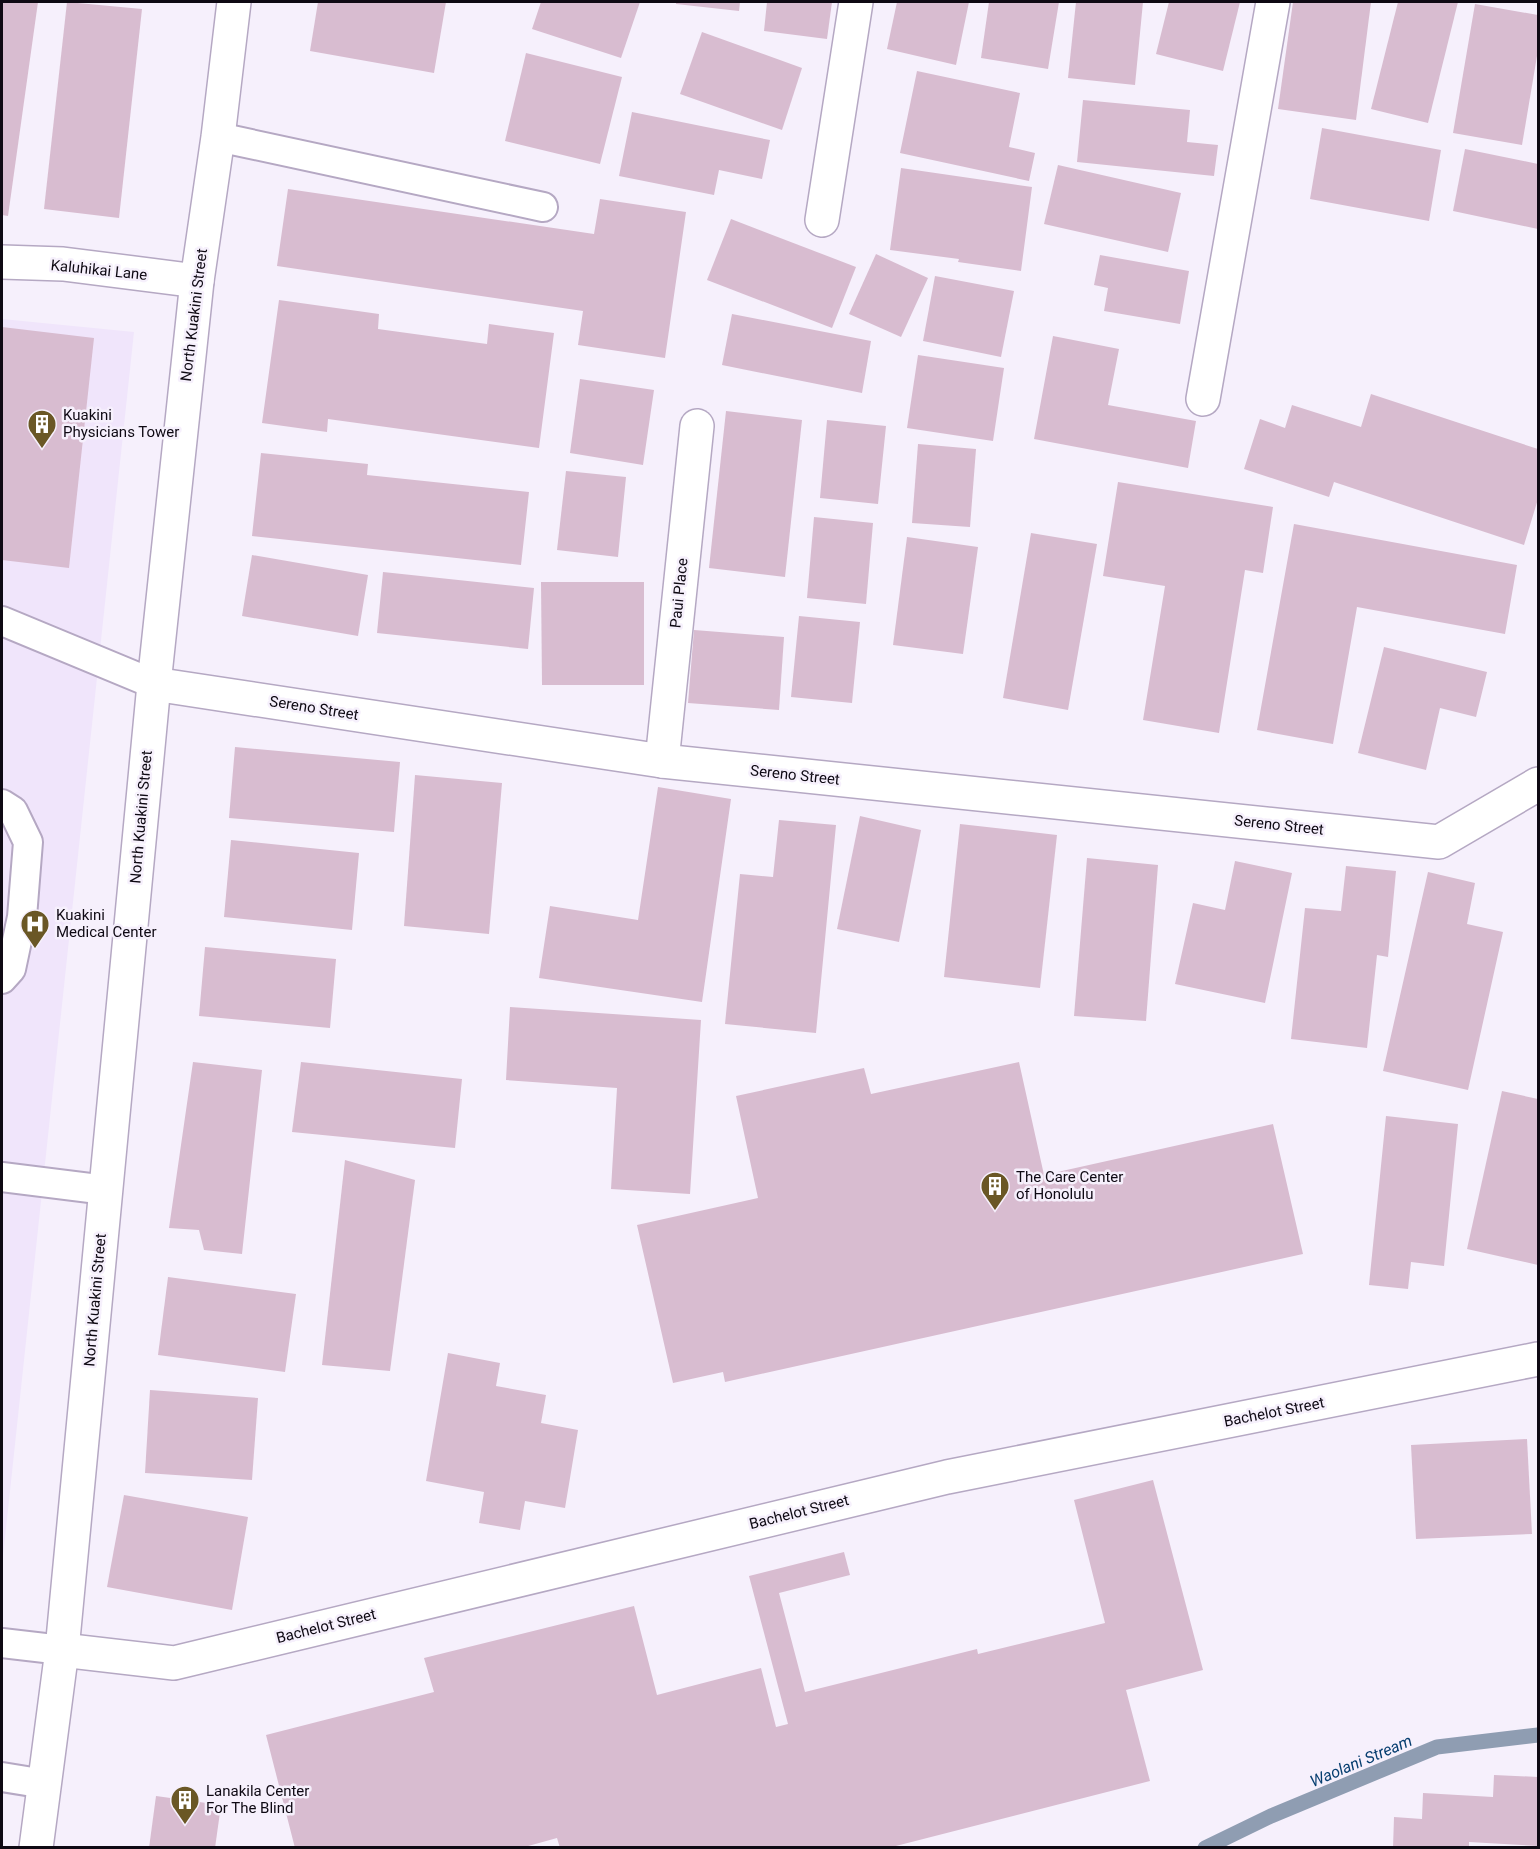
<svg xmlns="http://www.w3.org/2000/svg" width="1540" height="1849" viewBox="0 0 1540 1849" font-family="Roboto,sans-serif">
  <rect width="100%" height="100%" fill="#f6f0fc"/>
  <path fill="#f0e5fb" d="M 2,319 L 134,332 L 2,1566 Z"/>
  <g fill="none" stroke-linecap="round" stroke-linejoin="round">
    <path stroke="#8f9db2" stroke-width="15" d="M 1205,1848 L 1271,1816 L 1437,1747 L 1538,1735"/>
  </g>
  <g fill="#d8bcd0">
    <path d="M 2,2 L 38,2 L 8,216 L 2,215 Z"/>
    <path d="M 67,2 L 142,9 L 119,218 L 44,209 Z"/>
    <path d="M 318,2 L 446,2 L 434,73 L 310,51 Z"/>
    <path d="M 541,2 L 640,2 L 621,58 L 532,29 Z"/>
    <path d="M 676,2 L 740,2 L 739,11 L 676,4 Z"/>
    <path d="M 767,2 L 832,2 L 827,39 L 764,31 Z"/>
    <path d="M 897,2 L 969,2 L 956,65 L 887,49 Z"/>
    <path d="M 989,2 L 1059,2 L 1048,69 L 981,58 Z"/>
    <path d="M 1076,2 L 1143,2 L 1135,85 L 1068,78 Z"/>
    <path d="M 1169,2 L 1240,2 L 1223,71 L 1156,54 Z"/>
    <path d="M 1293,2 L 1371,2 L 1356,120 L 1278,109 Z"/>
    <path d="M 1398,2 L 1458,2 L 1428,123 L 1371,109 Z"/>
    <path d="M 1475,4 L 1538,15 L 1538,50 L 1522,145 L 1453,133 Z"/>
    <path d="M 702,32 L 802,68 L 782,130 L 680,94 Z"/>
    <path d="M 526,53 L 622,77 L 600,164 L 505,141 Z"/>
    <path d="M 917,71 L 1020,93 L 1009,147 L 1035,153 L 1029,181 L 900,153 Z"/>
    <path d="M 1083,100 L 1190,110 L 1187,142 L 1218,145 L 1214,176 L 1077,162 Z"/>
    <path d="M 632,112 L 770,140 L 762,179 L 719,170 L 714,195 L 619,176 Z"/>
    <path d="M 1322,128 L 1441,150 L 1429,221 L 1310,199 Z"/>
    <path d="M 1465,149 L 1538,164 L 1538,229 L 1453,211 Z"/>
    <path d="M 1058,165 L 1181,193 L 1168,252 L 1044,224 Z"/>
    <path d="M 901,168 L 1032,187 L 1021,271 L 958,262 L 959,259 L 890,250 Z"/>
    <path d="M 288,189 L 594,234 L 600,199 L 686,212 L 665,358 L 578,345 L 583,311 L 277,266 Z"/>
    <path d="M 731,219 L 856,267 L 832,328 L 707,280 Z"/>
    <path d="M 876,254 L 928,278 L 901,337 L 849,314 Z"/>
    <path d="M 1100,255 L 1189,271 L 1180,324 L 1104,311 L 1108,288 L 1094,285 Z"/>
    <path d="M 935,276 L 1014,291 L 1001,357 L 923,341 Z"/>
    <path d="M 279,300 L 379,314 L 378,329 L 487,344 L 489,324 L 554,333 L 539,448 L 328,419 L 327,432 L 262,423 Z"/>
    <path d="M 732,314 L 871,341 L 862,393 L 722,365 Z"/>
    <path d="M 2,327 L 94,338 L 69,568 L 2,560 Z"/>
    <path d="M 1053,336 L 1119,349 L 1108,405 L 1196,421 L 1188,468 L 1034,439 Z"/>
    <path d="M 918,355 L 1004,368 L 993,441 L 907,428 Z"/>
    <path d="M 580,379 L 654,390 L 643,465 L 570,453 Z"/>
    <path d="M 1371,394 L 1538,449 L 1538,499 L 1524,545 L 1334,482 L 1329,497 L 1244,469 L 1260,419 L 1285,428 L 1292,405 L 1361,427 Z"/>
    <path d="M 726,411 L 802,420 L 785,577 L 709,568 Z"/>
    <path d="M 827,420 L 886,426 L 878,504 L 820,498 Z"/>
    <path d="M 918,444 L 976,449 L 970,527 L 912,523 Z"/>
    <path d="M 261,453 L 368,464 L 367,475 L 529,492 L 521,565 L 252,536 Z"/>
    <path d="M 566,471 L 626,477 L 618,557 L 557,550 Z"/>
    <path d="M 1118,482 L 1273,507 L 1263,573 L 1245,570 L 1219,733 L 1143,720 L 1165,586 L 1103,576 Z"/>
    <path d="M 814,517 L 873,523 L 866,604 L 807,598 Z"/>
    <path d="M 1294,524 L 1517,565 L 1505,634 L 1357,607 L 1333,744 L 1257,730 Z"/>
    <path d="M 1031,533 L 1097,544 L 1068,710 L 1003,698 Z"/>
    <path d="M 907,537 L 978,547 L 963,654 L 893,645 Z"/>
    <path d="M 252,555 L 368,575 L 358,636 L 242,616 Z"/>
    <path d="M 383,572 L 534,588 L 528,649 L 377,633 Z"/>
    <path d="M 541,582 L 644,582 L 644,685 L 542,685 Z"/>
    <path d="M 799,616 L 860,622 L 852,703 L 791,697 Z"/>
    <path d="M 694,630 L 784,637 L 779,710 L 688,703 Z"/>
    <path d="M 1384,647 L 1487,672 L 1476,717 L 1440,708 L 1426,770 L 1358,753 Z"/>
    <path d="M 235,747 L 400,762 L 394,832 L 229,818 Z"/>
    <path d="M 415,775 L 502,783 L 489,934 L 404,926 Z"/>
    <path d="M 658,787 L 731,799 L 702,1002 L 539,978 L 550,906 L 638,920 Z"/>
    <path d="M 860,816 L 921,830 L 899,942 L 837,929 Z"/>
    <path d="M 779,820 L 836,825 L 816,1033 L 725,1024 L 740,874 L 773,877 Z"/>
    <path d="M 960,824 L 1057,835 L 1040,988 L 944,977 Z"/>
    <path d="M 231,840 L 359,853 L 352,930 L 224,917 Z"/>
    <path d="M 1087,858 L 1158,865 L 1146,1021 L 1074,1016 Z"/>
    <path d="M 1235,861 L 1292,873 L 1265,1003 L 1175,984 L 1193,903 L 1225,910 Z"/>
    <path d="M 1346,866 L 1396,871 L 1388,957 L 1377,955 L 1367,1048 L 1291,1039 L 1305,908 L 1341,911 Z"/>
    <path d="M 1428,872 L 1475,883 L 1467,924 L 1503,932 L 1468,1090 L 1383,1071 Z"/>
    <path d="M 205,947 L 336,959 L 330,1028 L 199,1016 Z"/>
    <path d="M 510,1007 L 701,1020 L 690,1194 L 611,1189 L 617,1088 L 506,1080 Z"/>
    <path d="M 193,1062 L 262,1070 L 242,1254 L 204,1250 L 199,1230 L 169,1228 Z"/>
    <path d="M 301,1062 L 462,1079 L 455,1148 L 292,1132 Z"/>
    <path d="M 1019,1062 L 1044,1175 L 1273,1124 L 1303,1254 L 725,1382 L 723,1372 L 673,1383 L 637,1225 L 758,1198 L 736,1096 L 864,1068 L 871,1094 Z"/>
    <path d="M 1502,1091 L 1538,1099 L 1538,1265 L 1467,1249 Z"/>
    <path d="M 1386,1116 L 1458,1124 L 1444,1266 L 1411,1262 L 1408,1289 L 1369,1285 Z"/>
    <path d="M 345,1160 L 415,1180 L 390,1371 L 322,1365 Z"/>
    <path d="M 168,1277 L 296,1294 L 285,1372 L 158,1355 Z"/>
    <path d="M 448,1353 L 500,1363 L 496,1386 L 546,1395 L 541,1423 L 578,1430 L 565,1508 L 525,1501 L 520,1530 L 479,1523 L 484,1492 L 426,1481 Z"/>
    <path d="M 150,1390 L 258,1398 L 252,1480 L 145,1473 Z"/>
    <path d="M 1527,1439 L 1532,1534 L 1416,1539 L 1411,1445 Z"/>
    <path d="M 1153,1480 L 1203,1670 L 1126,1690 L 1150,1781 L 888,1848 L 560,1848 L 557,1838 L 521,1848 L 295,1848 L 266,1735 L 434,1692 L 424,1658 L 634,1606 L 657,1695 L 761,1668 L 776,1727 L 788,1724 L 749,1576 L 844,1552 L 850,1575 L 779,1593 L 805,1692 L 977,1649 L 978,1654 L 1105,1623 L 1074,1500 Z"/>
    <path d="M 124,1495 L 248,1517 L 232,1610 L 107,1587 Z"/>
    <path d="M 1494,1775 L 1538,1777 L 1538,1846 L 1469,1842 L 1469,1848 L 1393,1848 L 1394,1817 L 1422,1819 L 1423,1793 L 1493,1797 Z"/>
    <path d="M 156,1796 L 221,1805 L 215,1848 L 149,1848 Z"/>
  </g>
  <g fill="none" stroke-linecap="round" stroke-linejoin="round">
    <g stroke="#b5a8c3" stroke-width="32">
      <g id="lane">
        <path d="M 218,137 L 543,207"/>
        <path d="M 2,621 L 154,684"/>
        <path d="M 2,804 L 13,811 L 28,842 L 22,917 L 11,969 L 2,979"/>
        <path d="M 2,1177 L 106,1190"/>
        <path d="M 2,1643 L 62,1650"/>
        <path d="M 2,1777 L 45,1784"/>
      </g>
    </g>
    <g stroke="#b5a8c3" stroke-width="36">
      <g id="street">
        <path d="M 822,220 L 856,2"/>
        <path d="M 2,262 L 63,264 L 197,281"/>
        <path d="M 1203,399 L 1273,2"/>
        <path d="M 154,684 L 662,761 L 1439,842 L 1538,784"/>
        <path d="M 662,761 L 697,426"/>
        <path d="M 62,1650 L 174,1663 L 947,1477 L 1538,1359"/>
      </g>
    </g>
    <g stroke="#b5a8c3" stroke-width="36">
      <path id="secondary" d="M 36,1848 L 62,1650 L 154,684 L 197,281 L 218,137 L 234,2"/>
    </g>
    <use href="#lane" stroke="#fff" stroke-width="28"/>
    <use href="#street" stroke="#fff" stroke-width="33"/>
    <use href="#secondary" stroke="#fff" stroke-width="33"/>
  </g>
  <defs>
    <g id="building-pin" transform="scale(1.5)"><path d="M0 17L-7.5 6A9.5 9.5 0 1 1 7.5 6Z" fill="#6a5725" stroke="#f6f0fc"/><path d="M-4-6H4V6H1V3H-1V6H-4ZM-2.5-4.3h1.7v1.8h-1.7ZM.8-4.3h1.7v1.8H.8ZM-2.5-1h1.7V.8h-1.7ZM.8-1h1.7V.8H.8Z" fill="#fff"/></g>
    <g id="hospital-pin" transform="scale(1.5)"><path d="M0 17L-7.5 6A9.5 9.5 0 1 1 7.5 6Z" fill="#6a5725" stroke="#f6f0fc"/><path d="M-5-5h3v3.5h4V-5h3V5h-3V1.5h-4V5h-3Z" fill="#fff"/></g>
  </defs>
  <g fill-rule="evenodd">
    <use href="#building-pin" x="42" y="424"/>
    <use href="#hospital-pin" x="35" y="924"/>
    <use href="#building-pin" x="995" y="1186"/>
    <use href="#building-pin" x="185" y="1800"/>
  </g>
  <g text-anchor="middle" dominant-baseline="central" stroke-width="5" stroke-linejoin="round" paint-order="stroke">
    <g font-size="15" fill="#0e0913" stroke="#f6f0fc">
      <text transform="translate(99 270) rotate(6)">Kaluhikai Lane</text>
      <text transform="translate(194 315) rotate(-83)">North Kuakini Street</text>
      <text transform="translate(679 593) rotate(-84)">Paui Place</text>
      <text transform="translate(314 708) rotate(9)">Sereno Street</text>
      <text transform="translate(795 775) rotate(6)">Sereno Street</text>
      <text transform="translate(141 817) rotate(-85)">North Kuakini Street</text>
      <text transform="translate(1279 825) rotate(6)">Sereno Street</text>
      <text transform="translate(95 1300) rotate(-85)">North Kuakini Street</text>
      <text transform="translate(1274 1412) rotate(-11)">Bachelot Street</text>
      <text transform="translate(799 1512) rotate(-14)">Bachelot Street</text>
      <text transform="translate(326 1626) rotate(-14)">Bachelot Street</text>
    </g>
    <g font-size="15" fill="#0e0913" stroke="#f6f0fc" text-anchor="start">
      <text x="63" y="415">Kuakini<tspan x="63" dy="17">Physicians Tower</tspan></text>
      <text x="56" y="915">Kuakini<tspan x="56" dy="17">Medical Center</tspan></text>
      <text x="1016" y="1177">The Care Center<tspan x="1016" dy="17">of Honolulu</tspan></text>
      <text x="206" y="1791">Lanakila Center<tspan x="206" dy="17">For The Blind</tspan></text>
    </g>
    <g font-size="16" font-style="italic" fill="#053d6f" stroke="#f6f0fc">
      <text transform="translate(1361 1761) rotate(-23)">Waolani Stream</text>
    </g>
  </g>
  <rect width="1540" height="1849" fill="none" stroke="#0e0913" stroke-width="6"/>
</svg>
